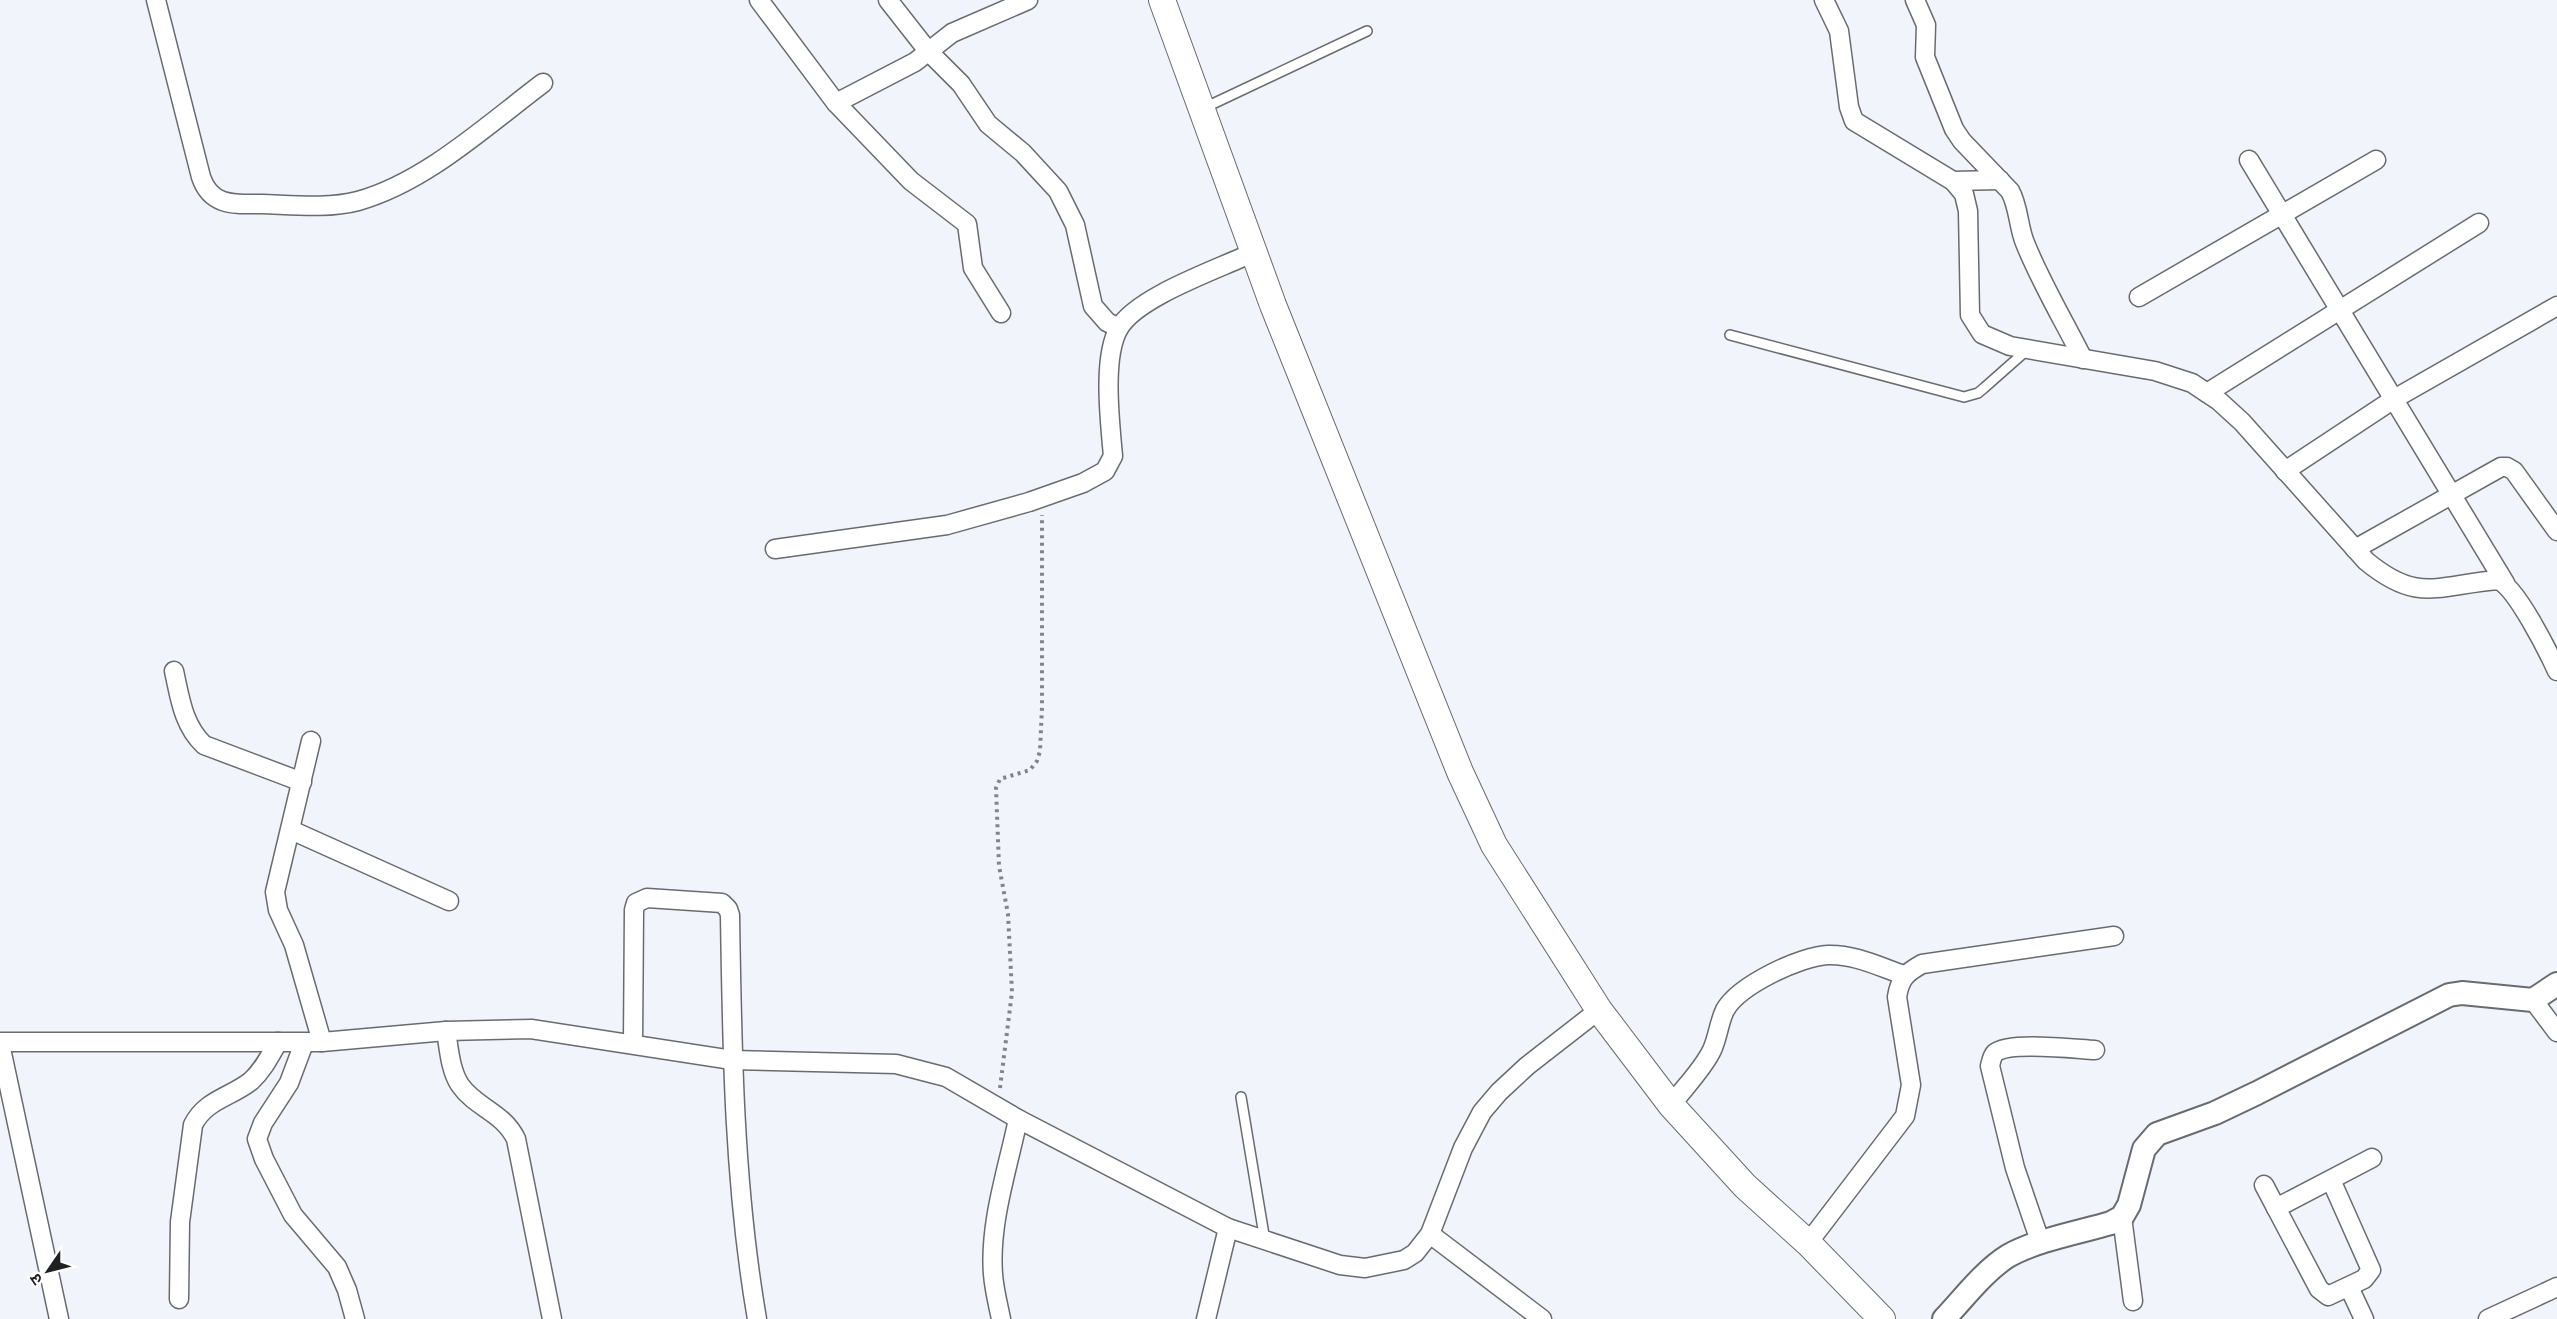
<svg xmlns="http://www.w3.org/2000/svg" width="2557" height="1319" viewBox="0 0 2557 1319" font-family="'Space Grotesk','Noto Sans Devanagari',sans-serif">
  <rect width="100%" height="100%" fill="#f1f4fa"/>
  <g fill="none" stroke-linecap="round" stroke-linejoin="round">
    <g stroke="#686b70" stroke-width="12">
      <g id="service">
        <path d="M 1204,108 L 1367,31"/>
        <path d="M 1730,335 L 1964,397 L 1978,393 L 1984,388 L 2027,350"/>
        <path d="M 1241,1097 L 1265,1241"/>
      </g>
    </g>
    <g stroke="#686b70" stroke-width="21">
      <g id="minor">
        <path d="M 156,0 L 201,177 C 211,207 235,204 262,204 C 292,205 328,209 358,201 C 426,182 487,125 543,83"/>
        <path d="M 759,0 L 836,103 L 911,181 L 967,224 L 973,268 L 1001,313"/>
        <path d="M 888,0 L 928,51 L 961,84 L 988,124 L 1023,153 L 1058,191 L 1075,225 L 1093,306 L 1107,322 L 1119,328"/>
        <path d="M 1824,0 L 1839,31 L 1849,107 L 1854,121 L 1953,181 L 1964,194 L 1968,211 L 1970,315 L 1982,334 L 2010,346 L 2155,371 L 2192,383 L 2219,401 L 2242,422 L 2366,561 C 2418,604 2437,585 2498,580 C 2516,587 2548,651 2557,671"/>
        <path d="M 1915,0 L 1926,25 L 1925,57 L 1954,129 L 1962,141 L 2010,191 C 2019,207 2018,226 2025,243 C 2041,283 2064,321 2083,359"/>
        <path d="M 836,103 L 915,62 L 952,33 L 1028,0"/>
        <path d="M 2249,160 L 2505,583"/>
        <path d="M 1953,181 L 2000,180"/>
        <path d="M 2139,297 L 2376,160"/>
        <path d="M 2207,393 L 2479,223"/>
        <path d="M 2285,471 L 2394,399 L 2557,306"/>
        <path d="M 775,549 L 947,525 L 1029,502 L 1083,483 L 1105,471 L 1113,456 C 1110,422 1102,357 1119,328 C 1138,296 1219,269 1254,252"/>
        <path d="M 2355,549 L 2501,467 L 2507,467 L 2514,471 L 2557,531"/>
        <path d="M 174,671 C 180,698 183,725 204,745 L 302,782"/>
        <path d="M 311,741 L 275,892 L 278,910 L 294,945 L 322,1042"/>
        <path d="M 291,830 L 449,901"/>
        <path d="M 2533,1000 L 2557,1032"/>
        <path d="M 446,1031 C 449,1048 450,1070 460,1085 C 476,1108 503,1112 516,1139 L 552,1319"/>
        <path d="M 0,1042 L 322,1042 L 446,1031 L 531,1029 L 732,1060 L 896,1064 L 946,1077 L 1018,1119 L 1228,1228 L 1340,1265 L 1365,1268 L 1404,1260 L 1415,1253 L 1430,1234 L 1463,1148 L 1482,1112 L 1499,1092 L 1527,1066 L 1599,1010"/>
        <path d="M 304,1043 L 289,1083 L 263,1123 L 257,1139 L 264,1159 L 293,1215 L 337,1267 L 347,1290 L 355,1319"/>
        <path d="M 0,1044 L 59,1319"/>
        <path d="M 633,1044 L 634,910 L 636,903 L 647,898 L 722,903 L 728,909 L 730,915 C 732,1050 734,1186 757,1319"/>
        <path d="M 1671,1105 C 1684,1088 1703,1069 1712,1050 C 1718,1037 1719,1022 1725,1010 C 1739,985 1801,956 1828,955 C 1854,954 1880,967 1904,975"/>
        <path d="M 2264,1185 L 2319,1289 L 2328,1296 L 2364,1279 L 2371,1270 L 2331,1180"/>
        <path d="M 2276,1208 L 2372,1158"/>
        <path d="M 2122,1217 L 2133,1301"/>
        <path d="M 1430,1234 L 1542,1319"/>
        <path d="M 1808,1243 L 1905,1116 L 1911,1085 L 1897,997 C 1900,978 1906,973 1922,964 L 2114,936"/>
        <path d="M 2041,1244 L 2015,1168 L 1990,1066 C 1991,1062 1992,1056 1995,1053 C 2009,1041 2075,1049 2095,1050"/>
        <path d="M 2349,1287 L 2364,1319"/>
        <path d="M 179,1299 L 180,1222 L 193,1125 C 205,1100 231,1097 251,1081 C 263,1070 270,1056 278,1042"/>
        <path d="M 1001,1319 C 998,1304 994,1289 993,1274 C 989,1223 1008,1168 1018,1119"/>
        <path d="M 1206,1319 L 1228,1228"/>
        <path d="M 2488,1319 L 2557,1287"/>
      </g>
    </g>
    <g stroke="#686b70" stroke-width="26">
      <path id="tertiary" d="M 1944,1319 C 1964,1298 1984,1271 2008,1256 C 2036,1240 2080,1232 2111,1223 L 2122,1217 L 2129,1205 L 2144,1149 L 2157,1134 L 2215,1113 L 2257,1093 L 2449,995 L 2462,993 L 2533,1000 L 2557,984"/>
    </g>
    <g stroke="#686b70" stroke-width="28">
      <path id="secondary" d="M 1162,0 L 1273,305 L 1460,772 L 1494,845 L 1599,1010 L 1671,1105 L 1745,1186 L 1808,1243 L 1882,1319"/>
    </g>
    <path stroke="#828488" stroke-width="4" stroke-dasharray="3 4.5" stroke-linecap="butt" d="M 1000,1088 L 1012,992 L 1008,914 L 999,866 L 996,788 L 1000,779 L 1030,770 L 1037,761 L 1040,751 L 1042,707 L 1042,515"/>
    <use href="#service" stroke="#fff" stroke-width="9"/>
    <use href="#minor" stroke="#fff" stroke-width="18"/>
    <use href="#tertiary" stroke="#fff" stroke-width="22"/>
    <use href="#secondary" stroke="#fff" stroke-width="26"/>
  </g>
  <g transform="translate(48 1271) rotate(235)" stroke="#ffffff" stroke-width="4.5" paint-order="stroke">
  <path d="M0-4.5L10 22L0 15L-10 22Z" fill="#1f2022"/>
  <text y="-9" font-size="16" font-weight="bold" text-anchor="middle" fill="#1f2022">उ</text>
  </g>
</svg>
